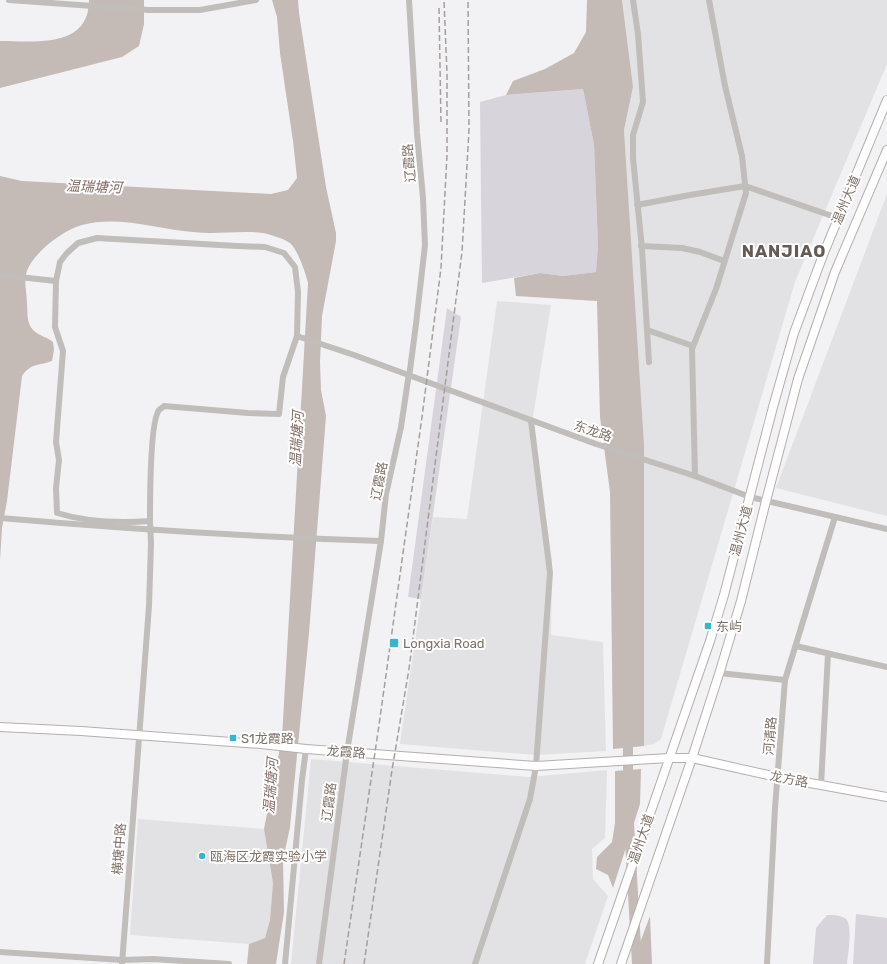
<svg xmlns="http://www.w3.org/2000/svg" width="887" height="964" viewBox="0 0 887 964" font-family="Rubik,'Noto Sans SC',sans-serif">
  <rect width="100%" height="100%" fill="#f2f2f5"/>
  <g fill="#e2e1e3">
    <path d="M 622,0 L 887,0 L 887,64 L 795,282 L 661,739 L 654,744 L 644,746 L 644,444 L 624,130 L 633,87 Z"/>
    <path d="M 887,194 L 887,516 L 776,488 Z"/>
    <path d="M 497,301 L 551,305 L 532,423 L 552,560 L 551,635 L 603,642 L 606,751 L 536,755 L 400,744 L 433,517 L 467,519 Z"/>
    <path d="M 311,759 L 529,777 L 607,770 L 605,838 L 592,849 L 593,879 L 608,896 L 585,964 L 291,964 Z"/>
    <path d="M 138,819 L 264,829 L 273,883 L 270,920 L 265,938 L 249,944 L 130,935 Z"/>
  </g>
  <g fill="#d8d4db">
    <path d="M 583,89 L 594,145 L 598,246 L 596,272 L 563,276 L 540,273 L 482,283 L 480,102 L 506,95 Z"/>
    <path d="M 447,308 L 461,317 L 421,599 L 408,597 Z"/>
    <path d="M 856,914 L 887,918 L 887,964 L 853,964 Z"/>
    <path d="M 827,915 C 833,915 841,915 846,919 C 853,926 848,954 847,964 L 813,964 L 816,928 Z"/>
  </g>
  <g fill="#c4bab6">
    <path d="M 89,0 L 144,0 L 144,24 L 139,46 L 122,57 L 0,88 L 0,41 C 35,41 89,49 89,0 Z"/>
    <path d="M 272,0 L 298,0 L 299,13 L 326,187 L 336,233 L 336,241 L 322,316 L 320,362 L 321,390 L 326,416 L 309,633 L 290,827 L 283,860 L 284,912 L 276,964 L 247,964 L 249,944 L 265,938 L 270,920 L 273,883 L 264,829 L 282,738 L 308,283 C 306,274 298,251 291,244 C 286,239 271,235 263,233 C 240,230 216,235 193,232 C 157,229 118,215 82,225 C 63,230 31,254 26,274 C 24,283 27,294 27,304 C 28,313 26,322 33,330 C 39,336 47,337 53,342 L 54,350 L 52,361 C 38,366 31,363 22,376 L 7,501 L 2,528 L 0,560 L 0,176 L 22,181 L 271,194 L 288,190 L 297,178 L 293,141 L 280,53 L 277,17 Z"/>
    <path d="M 587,0 L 622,0 L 633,87 L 624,130 L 644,444 L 644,746 L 613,749 L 610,492 L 600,417 L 597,301 L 516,296 L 514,278 L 540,273 L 563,276 L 596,272 L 598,246 L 594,145 L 583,89 L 506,95 L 513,81 L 545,69 L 574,53 L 586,32 Z"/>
    <path d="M 641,769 L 640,804 L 613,888 L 608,875 L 596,869 L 597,857 L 612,842 L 615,823 L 615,771 Z"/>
    <path d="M 650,916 L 652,964 L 632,964 Z"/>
  </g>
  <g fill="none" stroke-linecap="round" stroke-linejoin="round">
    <g stroke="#c4bab6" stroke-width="10">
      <path d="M 628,783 L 628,735"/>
      <path d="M 629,823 L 637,964"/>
    </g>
    <g stroke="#b4afac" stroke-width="10">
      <g id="major">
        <path d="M 0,727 L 81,731 L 261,744 L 306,749 L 536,766 L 669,758 L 692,758 L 777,777 L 887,797"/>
        <path d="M 598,964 L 710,641 L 724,595 L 773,407 L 794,333 L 823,255 L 887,100"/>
        <path d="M 621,964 L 692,758 L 720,671 L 741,601 L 766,501 L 798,379 L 835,272 L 887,150"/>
      </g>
    </g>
    <g stroke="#c1bdba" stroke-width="6">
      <path d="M 9,0 L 149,10 L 200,10 L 256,0"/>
      <path d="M 409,0 L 417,133 L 423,198 L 425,245 L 416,324 L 410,370"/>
      <path d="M 633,0 L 638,34 L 643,102 L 633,135 L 633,158 L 642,249 L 649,362"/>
      <path d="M 637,205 L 690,195 L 745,186 L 838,218"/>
      <path d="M 97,238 L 237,246 L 265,247 L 284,253 L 295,267 L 298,292 L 297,336 L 283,377 L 279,414 L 248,413 L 164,406 C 162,408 160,409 159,410 C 150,422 150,503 150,521 C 120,523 86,522 57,513 L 56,488 L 59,460 L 56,442 L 63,351 L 55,327 L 56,281 L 60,262 L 67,253 L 78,243 Z"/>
      <path d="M 641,246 L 682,248 L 700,252 L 724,261"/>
      <path d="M 0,275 L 56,281"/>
      <path d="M 647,330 L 693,346"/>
      <path d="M 297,336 L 354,355 L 596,444 L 695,476 L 750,497 L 887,529"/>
      <path d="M 695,476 L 692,349 L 716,289 L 746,193 L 742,156 L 725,86 L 709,0"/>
      <path d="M 0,518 C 127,529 254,537 381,541"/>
      <path d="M 796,646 L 887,667"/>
      <path d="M 719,673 L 785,680"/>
      <path d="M 821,785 L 828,654"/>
      <path d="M 0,952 L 122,960 L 153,959 L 229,964"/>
      <path d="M 122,964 L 149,606 L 151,544 L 150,521"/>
      <path d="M 285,964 L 302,780 L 306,749"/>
      <path d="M 319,964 L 347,752 L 381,541 L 386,494 L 401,427 L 408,380"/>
      <path d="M 475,964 L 530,799 L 536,766 L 550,573 L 531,421"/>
      <path d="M 767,964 L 775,808 L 785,680 L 835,517"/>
    </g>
    <use href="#major" stroke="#fff" stroke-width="8"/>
    <g stroke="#a59f9b" stroke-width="1.5" stroke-dasharray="6 3" stroke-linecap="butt">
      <path d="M 439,8 L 441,124"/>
      <path d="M 344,964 L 379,725 L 422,417 L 441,268 L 447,155 L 447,74 L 444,0"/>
      <path d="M 364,964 L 392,770 L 409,669 L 462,252 L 469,130 L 468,0"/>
    </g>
    <path stroke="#c1bdba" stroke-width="6" d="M 408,380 L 410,370"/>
  </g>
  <g fill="#3ab3cd" stroke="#fff" stroke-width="1.5">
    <rect x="704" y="622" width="8" height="8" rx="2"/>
    <rect x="389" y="638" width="10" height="10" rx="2"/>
    <rect x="229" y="734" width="8" height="8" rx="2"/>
    <circle cx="202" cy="856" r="4"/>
  </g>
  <g text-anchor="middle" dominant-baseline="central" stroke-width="4" stroke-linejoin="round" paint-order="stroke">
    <g font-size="13" fill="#7f7168" stroke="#fff">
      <text transform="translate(409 163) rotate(-95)">辽霞路</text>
      <text transform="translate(846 200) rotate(-67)">温州大道</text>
      <text transform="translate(593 431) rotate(19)">东龙路</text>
      <text transform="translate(379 481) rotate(-79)">辽霞路</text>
      <text transform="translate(741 531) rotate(-75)">温州大道</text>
      <text transform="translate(770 736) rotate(-85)">河清路</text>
      <text transform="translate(346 752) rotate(4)">龙霞路</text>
      <text transform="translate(789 779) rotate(11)">龙方路</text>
      <text transform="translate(329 802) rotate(-83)">辽霞路</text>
      <text transform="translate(641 839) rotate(-71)">温州大道</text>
      <text transform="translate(119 849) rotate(-86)">横塘中路</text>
    </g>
    <g font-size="13" fill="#7f7168" stroke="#fff" text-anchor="start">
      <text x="716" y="626">东屿</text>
      <text x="403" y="643">Longxia Road</text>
      <text x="241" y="738">S1龙霞路</text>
      <text x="210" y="856">瓯海区龙霞实验小学</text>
    </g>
    <g font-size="14" font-style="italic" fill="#836e69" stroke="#fff">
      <text transform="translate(94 187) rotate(2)">温瑞塘河</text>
      <text transform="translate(297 439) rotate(-87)">温瑞塘河</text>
      <text transform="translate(271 786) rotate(-86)">温瑞塘河</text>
    </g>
    <g font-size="17" font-weight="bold" letter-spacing="1" fill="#655b55" stroke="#fff">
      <text x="784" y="251">NANJIAO</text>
    </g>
  </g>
</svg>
